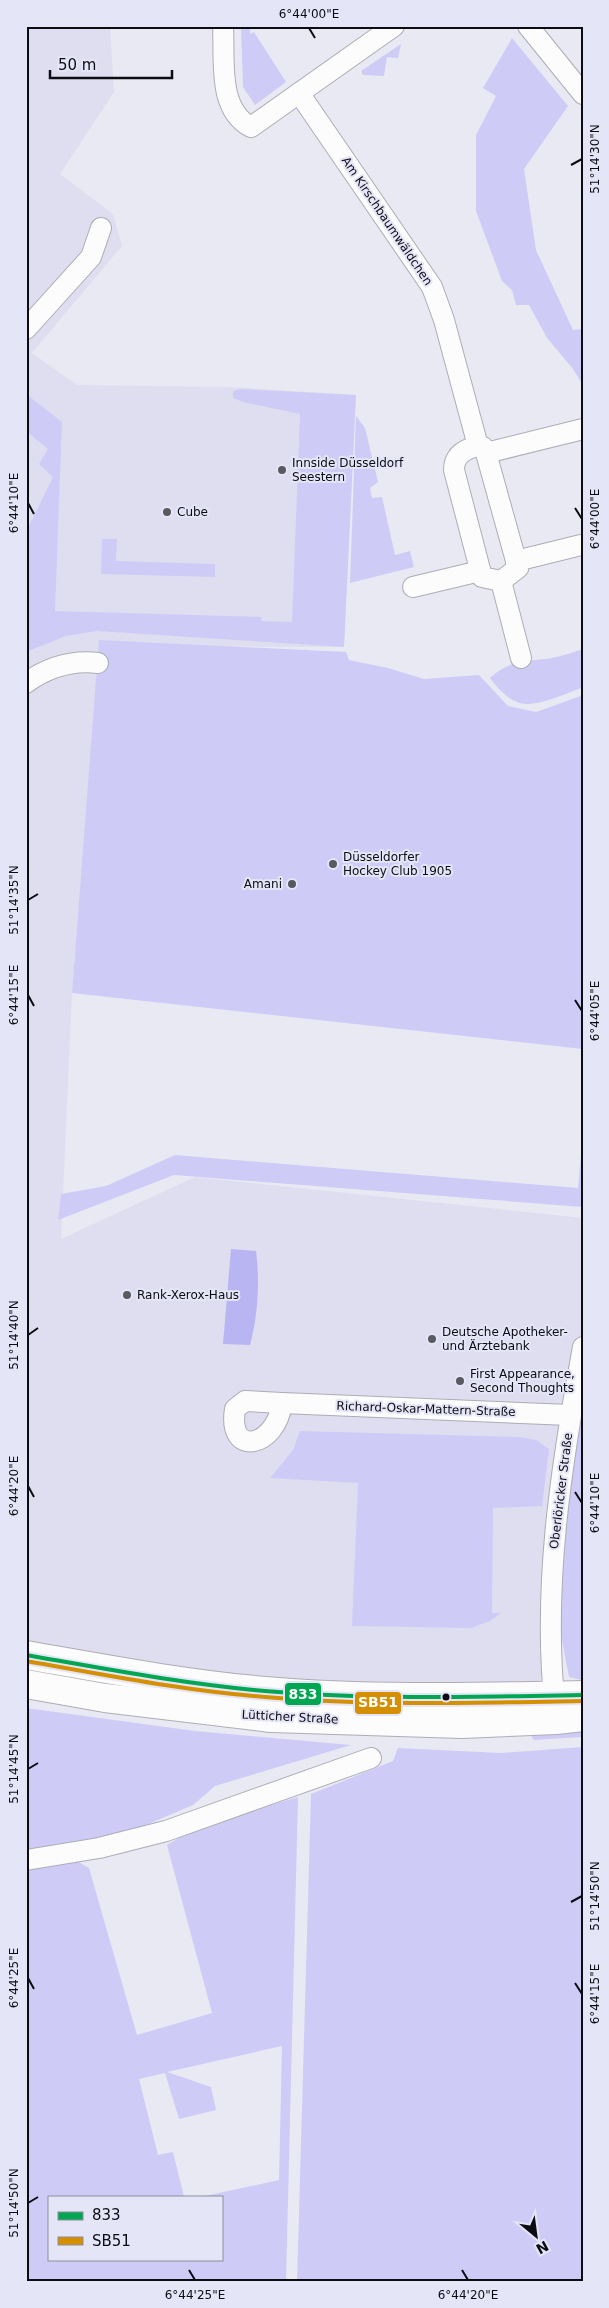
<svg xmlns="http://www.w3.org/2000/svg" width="609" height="2308" viewBox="0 0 609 2308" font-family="'DejaVu Sans',sans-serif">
  <rect width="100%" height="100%" fill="#e9e9f4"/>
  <path fill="#dedef0" d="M 26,26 L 110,26 L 114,92 L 60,174 L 113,214 L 122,246 L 32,353 L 77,385 L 231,387 L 356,395 L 344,647 L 100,646 L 72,993 L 61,1239 L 195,1177 L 583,1218 L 583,1327 L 567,1418 L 549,1670 L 530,1691 L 189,1678 L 26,1649 Z"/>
  <g fill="#ceccf7" fill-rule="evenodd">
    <path d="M 241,26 L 250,26 L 250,34 L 254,32 L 286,82 L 255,105 L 243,87 Z"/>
    <path d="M 512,38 L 568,106 L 524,169 L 536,250 L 573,330 L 583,329 L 583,385 L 573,369 L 547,338 L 529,305 L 516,305 L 512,290 L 502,281 L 476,211 L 476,135 L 496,96 L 483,88 Z"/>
    <path d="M 401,44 L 398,58 L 387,57 L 384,76 L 363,75 L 361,71 Z"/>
    <path d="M 241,389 L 356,395 L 344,647 L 97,631 L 66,636 L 26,652 L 28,528 L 53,477 L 39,464 L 48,449 L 26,431 L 26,394 L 62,422 L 55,611 L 261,617 L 262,621 L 292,622 L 300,414 L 243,402 L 233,398 L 233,391 Z"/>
    <path d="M 356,416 L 365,428 L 378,482 L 370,488 L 372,498 L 382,497 L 395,555 L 410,551 L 414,567 L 350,583 Z"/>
    <path d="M 102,539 L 117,539 L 116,561 L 215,564 L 215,577 L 101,574 Z"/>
    <path d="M 99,640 L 346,652 L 349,660 L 388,668 L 424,679 L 479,675 L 508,706 L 536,712 L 583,695 L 583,1049 L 72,993 Z"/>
    <path d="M 583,649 L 583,667 L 581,668 L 583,687 C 569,693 540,705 525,704 C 511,703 498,689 490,678 C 511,659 526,662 552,658 C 562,656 573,652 583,649 Z"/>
    <path d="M 583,1134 L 583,1207 L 174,1175 L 58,1220 L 61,1194 L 106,1186 L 175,1155 L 578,1188 Z"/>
    <path d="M 579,1419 L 583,1420 L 583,1680 L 581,1680 L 569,1677 L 561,1635 L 562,1537 Z"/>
    <path d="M 300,1431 L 520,1437 L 536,1440 L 549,1449 L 542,1506 L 493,1508 L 492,1613 L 501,1613 L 490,1621 L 471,1628 L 352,1626 L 358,1483 L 270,1478 L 293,1450 Z"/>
    <path d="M 26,1708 L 195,1731 L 351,1745 L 215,1786 L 193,1805 L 99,1845 L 26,1857 Z"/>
    <path d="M 583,1724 L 583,1737 L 534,1740 L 532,1738 L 531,1731 Z"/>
    <path d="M 583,1747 L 583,2282 L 297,2282 L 311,1794 L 393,1761 L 398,1748 L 501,1753 Z"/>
    <path d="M 298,1797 L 286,2282 L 26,2282 L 26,1864 L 70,1857 L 89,1868 L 137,2035 L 212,2013 L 167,1845 L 197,1827 ZM 282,2046 L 279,2180 L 200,2197 L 221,2197 L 221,2259 L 49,2259 L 49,2197 L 184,2197 L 173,2152 L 158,2155 L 139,2079 L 165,2073 L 179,2119 L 216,2110 L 211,2087 L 167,2072 Z"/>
  </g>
  <path fill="#b9b5f3" d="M 231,1249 L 256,1251 C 260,1282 258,1315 250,1345 L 223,1344 Z"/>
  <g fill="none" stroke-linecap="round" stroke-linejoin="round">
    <g stroke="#adadb5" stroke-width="22">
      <g id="street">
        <path d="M 223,26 C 225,60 217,109 251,127 L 394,26"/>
        <path d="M 528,26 L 583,94"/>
        <path d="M 299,93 L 432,287 L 444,320 L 478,446"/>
        <path d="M 26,329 L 91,257 L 101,228"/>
        <path d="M 478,446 L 483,447 L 486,453 L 518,568 L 501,581 L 482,577 L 454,470 C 454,455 465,449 478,446 Z"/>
        <path d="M 486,453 L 583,429"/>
        <path d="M 516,561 L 581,545"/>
        <path d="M 501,581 L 521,658"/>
        <path d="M 413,587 L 480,571"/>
        <path d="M 26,683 C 48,667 71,660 98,663"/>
        <path d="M 245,1401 L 282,1403 C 276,1448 227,1458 235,1409 Z"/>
        <path d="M 282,1403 L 570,1415"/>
        <path d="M 555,1708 C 542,1588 561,1466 583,1347"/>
        <path d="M 26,1860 L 99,1848 L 166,1831 L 371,1758"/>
      </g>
    </g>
    <g stroke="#adadb5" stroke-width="30">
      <g id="secondary">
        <path d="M 26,1655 C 106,1669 185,1684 265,1691 C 370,1700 478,1697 583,1695"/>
        <path d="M 26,1684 L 105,1698 L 271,1718 L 462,1724 L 556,1720 L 583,1717"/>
      </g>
    </g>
    <use href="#street" stroke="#fcfcfd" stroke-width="20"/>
    <use href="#secondary" stroke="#fcfcfd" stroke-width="28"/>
    <g stroke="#e5e5f8" stroke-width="8">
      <path id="bus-1" d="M 26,1655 C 106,1669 185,1684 265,1691 C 371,1700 477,1697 583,1695"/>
    </g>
    <g stroke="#e5e5f8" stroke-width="8">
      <path id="bus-2" d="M 26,1661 C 106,1675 185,1691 265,1697 C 371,1706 477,1703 583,1701"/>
    </g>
    <use href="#bus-1" stroke="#00a651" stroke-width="4"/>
    <use href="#bus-2" stroke="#d48f03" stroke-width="4"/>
  </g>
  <path fill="none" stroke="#0c0c12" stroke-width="2" d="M 309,28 L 315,38M 571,165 L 582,159M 28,503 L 34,514M 575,508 L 582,519M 28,900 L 38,894M 28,995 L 34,1006M 575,1000 L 582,1011M 28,1335 L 38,1328M 28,1486 L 34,1497M 575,1492 L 582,1503M 28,1769 L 38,1763M 571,1902 L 582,1896M 28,1978 L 34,1989M 575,1983 L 582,1994M 28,2203 L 38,2197M 189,2270 L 195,2280M 462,2270 L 468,2280"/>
  <g fill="#595961" stroke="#e5e5f8" stroke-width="2">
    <circle cx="282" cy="470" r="5"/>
    <circle cx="167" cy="512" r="5"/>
    <circle cx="333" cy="864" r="5"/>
    <circle cx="292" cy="884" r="5"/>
    <circle cx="127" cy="1295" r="5"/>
    <circle cx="432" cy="1339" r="5"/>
    <circle cx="460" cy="1381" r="5"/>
  </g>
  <circle fill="#0c0c12" stroke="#e5e5f8" stroke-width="2" cx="446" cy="1697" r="4.5"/>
  <g text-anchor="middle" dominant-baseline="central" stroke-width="4" stroke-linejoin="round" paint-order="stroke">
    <g font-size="12" fill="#0c0c12" stroke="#e5e5f8">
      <text transform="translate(387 221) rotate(56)">Am Kirschbaumwäldchen</text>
      <text transform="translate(426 1409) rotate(2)">Richard-Oskar-Mattern-Straße</text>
      <text transform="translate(561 1491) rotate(-83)">Oberlöricker Straße</text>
      <text transform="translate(290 1717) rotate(3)">Lütticher Straße</text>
    </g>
    <g font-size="12" fill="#0c0c12" stroke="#e5e5f8" text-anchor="start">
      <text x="292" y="463">Innside Düsseldorf<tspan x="292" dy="14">Seestern</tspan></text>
      <text x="177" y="512">Cube</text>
      <text x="343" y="857">Düsseldorfer<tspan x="343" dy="14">Hockey Club 1905</tspan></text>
      <text x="282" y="884" text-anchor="end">Amani</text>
      <text x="137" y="1295">Rank-Xerox-Haus</text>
      <text x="442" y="1332">Deutsche Apotheker-<tspan x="442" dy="14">und Ärztebank</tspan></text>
      <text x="470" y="1374">First Appearance,<tspan x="470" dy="14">Second Thoughts</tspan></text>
    </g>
  </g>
  <g stroke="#e5e5f8" stroke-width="2">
    <rect x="284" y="1682" width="38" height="24" rx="5" fill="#00a651"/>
    <rect x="354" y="1691" width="48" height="24" rx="5" fill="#d48f03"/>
  </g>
  <g font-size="14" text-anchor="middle" font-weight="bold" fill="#fff">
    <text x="303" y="1699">833</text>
    <text x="378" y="1707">SB51</text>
  </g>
  <rect width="609" height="2308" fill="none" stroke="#e5e5f8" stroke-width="55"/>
  <rect x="48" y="2196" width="175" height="65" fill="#e5e5f8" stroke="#8e8e9c"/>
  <rect x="58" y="2212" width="25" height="8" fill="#00a651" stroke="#8e8e9c"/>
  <text x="92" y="2220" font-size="15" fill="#0c0c12">833</text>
  <rect x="58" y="2237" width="25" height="8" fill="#d48f03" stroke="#8e8e9c"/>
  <text x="92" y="2246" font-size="15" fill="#0c0c12">SB51</text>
  <g transform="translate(536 2236) rotate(151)" stroke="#e5e5f8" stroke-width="4" paint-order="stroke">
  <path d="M0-4L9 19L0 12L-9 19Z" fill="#0c0c12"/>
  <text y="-8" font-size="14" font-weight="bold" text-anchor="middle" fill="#0c0c12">N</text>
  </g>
  <path d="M50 70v8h122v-8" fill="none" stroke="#0c0c12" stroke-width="2.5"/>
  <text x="58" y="70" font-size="15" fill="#0c0c12" stroke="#e5e5f8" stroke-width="4" paint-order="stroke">50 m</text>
  <rect x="28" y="28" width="554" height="2252" fill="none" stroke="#0c0c12" stroke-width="2"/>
  <g font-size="12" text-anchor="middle" fill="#0c0c12">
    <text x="309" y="18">6°44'00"E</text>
    <text transform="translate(595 159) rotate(-90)" y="4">51°14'30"N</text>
    <text transform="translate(14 503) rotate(-90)" y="4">6°44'10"E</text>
    <text transform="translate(595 519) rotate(-90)" y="4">6°44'00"E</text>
    <text transform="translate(14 900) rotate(-90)" y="4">51°14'35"N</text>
    <text transform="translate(14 995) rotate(-90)" y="4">6°44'15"E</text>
    <text transform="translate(595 1011) rotate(-90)" y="4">6°44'05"E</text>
    <text transform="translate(14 1335) rotate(-90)" y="4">51°14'40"N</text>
    <text transform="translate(14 1486) rotate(-90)" y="4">6°44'20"E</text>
    <text transform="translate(595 1503) rotate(-90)" y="4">6°44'10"E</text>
    <text transform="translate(14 1769) rotate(-90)" y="4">51°14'45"N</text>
    <text transform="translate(595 1896) rotate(-90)" y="4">51°14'50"N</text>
    <text transform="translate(14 1978) rotate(-90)" y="4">6°44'25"E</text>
    <text transform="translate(595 1994) rotate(-90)" y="4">6°44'15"E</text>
    <text transform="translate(14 2203) rotate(-90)" y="4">51°14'50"N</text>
    <text x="195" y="2299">6°44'25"E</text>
    <text x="468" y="2299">6°44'20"E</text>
  </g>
</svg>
